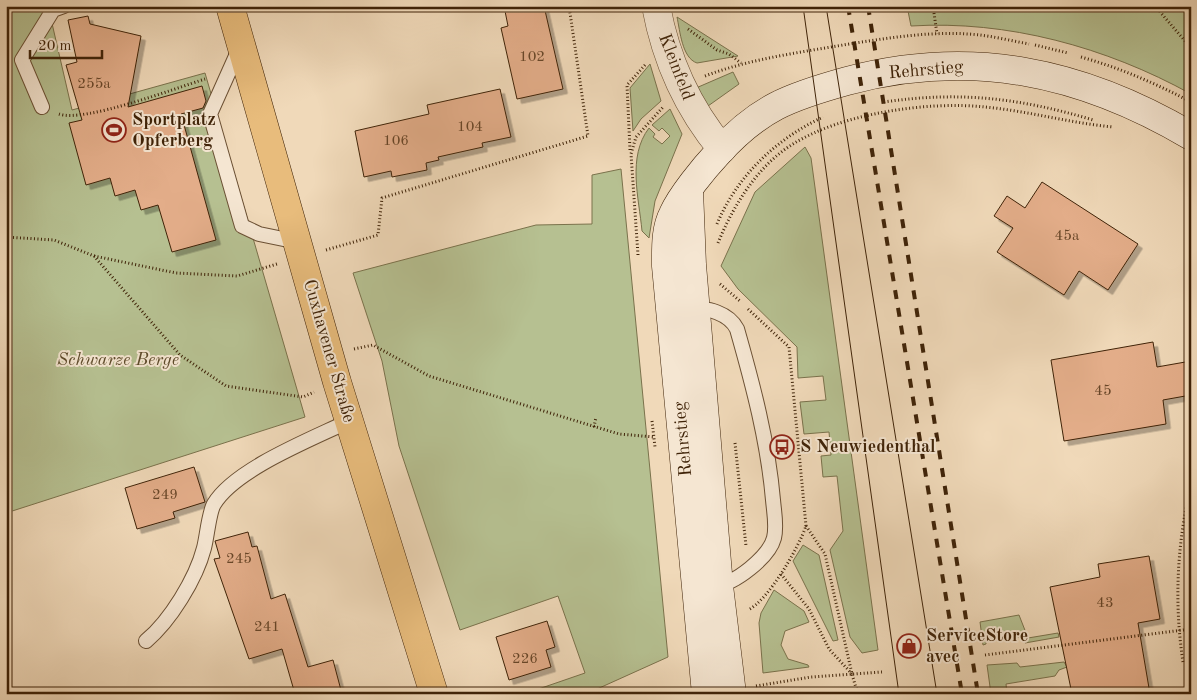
<svg xmlns="http://www.w3.org/2000/svg" width="1197" height="700" viewBox="0 0 1197 700" font-family="'Old Standard TT',serif">
  <defs>
    <filter id="shadow"><feDropShadow dx="4.5" dy="4.5" stdDeviation="0" flood-color="#0004"/></filter>
  </defs>
  <rect width="100%" height="100%" fill="#f0d9b9"/>
  <filter id="stains"><feTurbulence type="fractalNoise" baseFrequency=".004" numOctaves="4"/><feColorMatrix values="0 0 0 0 .2 0 0 0 0 .09 0 0 0 0 .02 0 0 0 .5 -.17"/></filter>
  <radialGradient id="worn" r=".72"><stop offset=".6" stop-color="#630" stop-opacity="0"/><stop offset="1" stop-color="#630" stop-opacity=".3"/></radialGradient>
  <g fill="#b6c091" stroke="#7a724c">
    <path d="M 6,6 L 48,6 L 72,110 L 205,73 L 305,417 L 6,513 Z"/>
    <path d="M 907,6 L 1191,6 L 1191,94 C 1106,47 1007,20 911,26 Z"/>
    <path d="M 677,17 L 738,56 L 697,63 C 682,58 680,31 677,17 Z"/>
    <path d="M 650,64 L 661,101 L 641,119 L 633,131 L 630,88 Z"/>
    <path d="M 733,72 L 739,84 L 708,106 L 696,88 Z"/>
    <path d="M 670,109 L 682,134 L 655,201 L 649,238 L 642,231 C 639,198 627,157 649,128 L 655,134 L 653,137 L 662,144 L 670,136 L 662,128 L 659,131 L 652,125 Z"/>
    <path d="M 805,147 L 811,158 L 878,650 L 862,653 L 850,637 L 830,550 L 843,531 L 837,476 L 823,477 L 821,456 L 831,455 L 829,432 L 804,434 L 800,402 L 826,400 L 823,376 L 798,378 L 797,347 L 738,289 L 721,266 L 755,192 Z"/>
    <path d="M 621,169 L 668,657 L 586,694 L 524,694 L 585,673 L 558,596 L 460,630 L 399,446 L 382,361 L 353,273 L 536,225 L 592,224 L 592,175 Z"/>
    <path d="M 803,545 L 819,555 L 838,640 L 833,641 L 793,561 Z"/>
    <path d="M 774,590 L 804,611 L 809,622 L 785,631 L 781,645 L 788,659 L 808,665 L 809,667 L 763,673 L 759,623 L 761,613 Z"/>
    <path d="M 1019,615 L 1028,638 L 1058,633 L 1059,637 L 1025,643 L 1021,637 L 1011,638 L 1010,634 L 986,638 L 986,644 L 983,645 L 980,622 Z"/>
    <path d="M 1064,662 L 1067,667 L 1059,670 L 1055,676 L 1006,684 L 1007,694 L 991,694 L 987,665 L 1017,663 L 1020,667 Z"/>
  </g>
  <g fill="#e3ad89" stroke="#3f2308" filter="url(#shadow)">
    <path d="M 504,6 L 544,6 L 563,89 L 517,99 L 501,28 L 508,26 Z"/>
    <path d="M 88,16 L 90,24 L 141,36 L 128,107 L 202,86 L 206,101 L 203,108 L 181,114 L 216,240 L 172,252 L 158,205 L 141,210 L 135,190 L 115,196 L 110,178 L 86,185 L 69,123 L 82,120 L 66,65 L 77,62 L 68,20 Z"/>
    <path d="M 500,89 L 511,137 L 482,143 L 483,147 L 438,157 L 439,160 L 426,163 L 427,170 L 392,177 L 391,171 L 364,177 L 355,131 L 429,114 L 427,105 Z"/>
    <path d="M 1042,182 L 1138,244 L 1108,290 L 1079,271 L 1064,295 L 997,252 L 1013,228 L 994,216 L 1007,196 L 1025,208 Z"/>
    <path d="M 1153,342 L 1157,367 L 1191,361 L 1191,395 L 1163,400 L 1166,424 L 1064,441 L 1051,360 Z"/>
    <path d="M 194,467 L 205,502 L 173,512 L 175,518 L 137,529 L 125,488 Z"/>
    <path d="M 248,532 L 252,547 L 257,546 L 271,599 L 285,594 L 308,667 L 333,660 L 342,694 L 295,694 L 282,649 L 249,659 L 214,559 L 220,558 L 215,541 Z"/>
    <path d="M 1149,556 L 1160,619 L 1138,623 L 1150,694 L 1072,694 L 1050,587 L 1100,577 L 1098,564 Z"/>
    <path d="M 547,621 L 555,647 L 546,650 L 551,667 L 509,680 L 496,637 Z"/>
  </g>
  <g fill="none" stroke-linecap="round" stroke-linejoin="round">
    <g stroke="#6b5034" stroke-width="16">
      <g id="lane">
        <path d="M 240,47 L 210,114 L 242,226 L 259,234 L 298,242"/>
        <path d="M 42,107 L 22,60 L 53,10 L 64,6"/>
        <path d="M 691,313 C 706,304 730,315 737,329 C 753,385 768,442 773,500 C 774,512 777,526 774,538 C 769,557 735,584 715,586"/>
        <path d="M 146,641 C 170,621 196,579 204,548 C 207,537 209,512 214,504 C 235,469 312,439 349,421"/>
      </g>
    </g>
    <g stroke="#6b5034" stroke-width="29">
      <path id="street" d="M 656,6 C 666,60 687,107 722,149"/>
    </g>
    <g stroke="#3f2308" stroke-width="29">
      <g id="secondary">
        <path d="M 689,190 L 692,265 L 719,586 L 732,694"/>
        <path d="M 706,694 L 666,266 C 666,249 665,229 673,214 C 681,196 704,168 718,153 C 759,108 789,97 847,81 C 971,48 1081,71 1191,136"/>
      </g>
    </g>
    <g stroke="#3f2308" stroke-width="29">
      <path id="primary" d="M 230,6 L 337,382 L 434,694"/>
    </g>
    <g stroke="#3f2308" stroke-width="3" stroke-dasharray="1 2.5" stroke-linecap="butt">
      <path d="M 933,6 L 937,34"/>
      <path d="M 1155,6 L 1191,48"/>
      <path d="M 688,29 L 717,50 L 729,54 L 741,63"/>
      <path d="M 1035,45 L 1068,53"/>
      <path d="M 1081,57 C 1120,68 1155,83 1191,102"/>
      <path d="M 705,76 C 750,59 796,53 843,45 C 887,38 935,30 980,35 C 996,37 1013,41 1029,44"/>
      <path d="M 884,102 C 960,91 1020,98 1093,120"/>
      <path d="M 59,114 C 84,123 176,88 205,79"/>
      <path d="M 630,150 L 627,85 L 646,64"/>
      <path d="M 717,224 C 737,176 776,139 823,117"/>
      <path d="M 6,237 L 54,240 L 94,256 L 180,355 L 226,386 L 303,397 L 314,392"/>
      <path d="M 718,243 C 733,206 758,165 793,144 C 843,113 928,101 985,107 C 1028,111 1070,123 1113,127"/>
      <path d="M 326,250 L 378,235 L 382,198 L 588,136 L 569,6"/>
      <path d="M 638,255 L 631,154 L 636,137 L 664,106"/>
      <path d="M 94,256 L 176,273 L 237,276 L 277,264"/>
      <path d="M 720,284 L 740,301"/>
      <path d="M 748,309 L 789,347 L 806,526 C 799,547 768,601 748,610"/>
      <path d="M 354,349 L 373,345 L 429,376 L 619,434 L 654,437"/>
      <path d="M 652,421 L 655,447"/>
      <path d="M 594,427 L 596,417"/>
      <path d="M 735,443 L 746,546"/>
      <path d="M 806,526 L 825,554 L 852,674 L 856,688 L 860,694"/>
      <path d="M 781,574 L 809,609 L 829,649 L 852,674"/>
      <path d="M 985,655 L 1191,629"/>
      <path d="M 1183,662 C 1174,603 1177,543 1191,485"/>
      <path d="M 756,686 L 811,677 L 882,672"/>
    </g>
    <use href="#lane" stroke="#f5e6d2" stroke-width="14"/>
    <use href="#street" stroke="#f5e6d2" stroke-width="28"/>
    <use href="#secondary" stroke="#f5e6d2" stroke-width="28"/>
    <use href="#primary" stroke="#e8bc7c" stroke-width="28"/>
    <g stroke="#3f2308" stroke-width="1">
      <path d="M 803,6 L 899,694"/>
      <path d="M 826,6 L 937,694"/>
    </g>
    <g stroke="#3f2308" stroke-width="4" stroke-dasharray="9 9" stroke-linecap="butt">
      <path d="M 848,6 L 962,694"/>
      <path d="M 868,6 L 978,694"/>
    </g>
  </g>
  <defs>
    <g id="stadium-ring" transform="scale(1.25)"><circle r="9.5" fill="#f5e6d2" stroke="#8f2418" stroke-width="1.5"/><path d="M0-5a6.5 5 0 1 0 0 10a6.5 5 0 1 0 0-10ZM-3.5-1.8h7v3.6h-7Z" fill="#8f2418"/></g>
    <g id="bus-ring" transform="scale(1.25)"><circle r="9.5" fill="#f5e6d2" stroke="#8f2418" stroke-width="1.5"/><path d="M-5-6H5V4H4V6H2V4H-2V6H-4V4H-5ZM-3.5-4V0h7V-4ZM-3.5 1.2v1.5H-2V1.2ZM2 1.2v1.5H3.5V1.2Z" fill="#8f2418"/></g>
    <g id="shop-ring" transform="scale(1.25)"><circle r="9.5" fill="#f5e6d2" stroke="#8f2418" stroke-width="1.5"/><path d="M-5-2.5h2.3a2.7 3.5 0 0 1 5.4 0H5L5.5 6h-11ZM-1.5-2.5h3a1.5 2.3 0 0 0-3 0Z" fill="#8f2418"/></g>
  </defs>
  <g fill-rule="evenodd">
    <use href="#stadium-ring" x="114" y="130"/>
    <use href="#bus-ring" x="782" y="447"/>
    <use href="#shop-ring" x="909" y="646"/>
  </g>
  <g text-anchor="middle" dominant-baseline="central" stroke-width="4" stroke-linejoin="round" paint-order="stroke">
    <g font-size="15" fill="#684628">
      <text x="532" y="57">102</text>
      <text x="94" y="84">255a</text>
      <text x="470" y="127">104</text>
      <text x="396" y="141">106</text>
      <text x="1067" y="236">45a</text>
      <text x="1103" y="391">45</text>
      <text x="165" y="495">249</text>
      <text x="239" y="559">245</text>
      <text x="1105" y="603">43</text>
      <text x="267" y="627">241</text>
      <text x="525" y="659">226</text>
    </g>
    <g font-size="18" fill="#3f2308" stroke="#f5e6d2">
      <text transform="translate(676 67) rotate(69)">Kleinfeld</text>
      <text transform="translate(926 70) rotate(-5)">Rehrstieg</text>
      <text transform="translate(329 351) rotate(74)">Cuxhavener Straße</text>
      <text transform="translate(683 439) rotate(-95)">Rehrstieg</text>
    </g>
    <g font-size="18" font-weight="bold" fill="#3f2308" stroke="#f5e6d2" text-anchor="start">
      <text x="132" y="120">Sportplatz<tspan x="132" dy="21">Opferberg</tspan></text>
      <text x="800" y="447">S Neuwiedenthal</text>
      <text x="926" y="636">ServiceStore<tspan x="926" dy="21">avec</tspan></text>
    </g>
    <g font-size="18" font-style="italic" fill="#5d4a2a" stroke="#f5e6d2">
      <text x="118" y="360">Schwarze Berge</text>
    </g>
  </g>
  <rect width="1197" height="700" fill="none" stroke="#f0d9b9" stroke-width="25"/>
  <rect x="8" y="8" width="1182" height="685" fill="none" stroke="#3f2308" stroke-width="2.5"/>
  <rect x="12" y="12" width="1172" height="675" fill="none" stroke="#3f2308"/>
  <path d="M30 50v8h72v-8" fill="none" stroke="#3f2308" stroke-width="2.5"/>
  <text x="38" y="50" font-size="15" fill="#3f2308" stroke="#f5e6d2" stroke-width="4" paint-order="stroke">20 m</text>
  <rect width="100%" height="100%" filter="url(#stains)"/>
  <rect width="100%" height="100%" fill="url(#worn)"/>
</svg>
